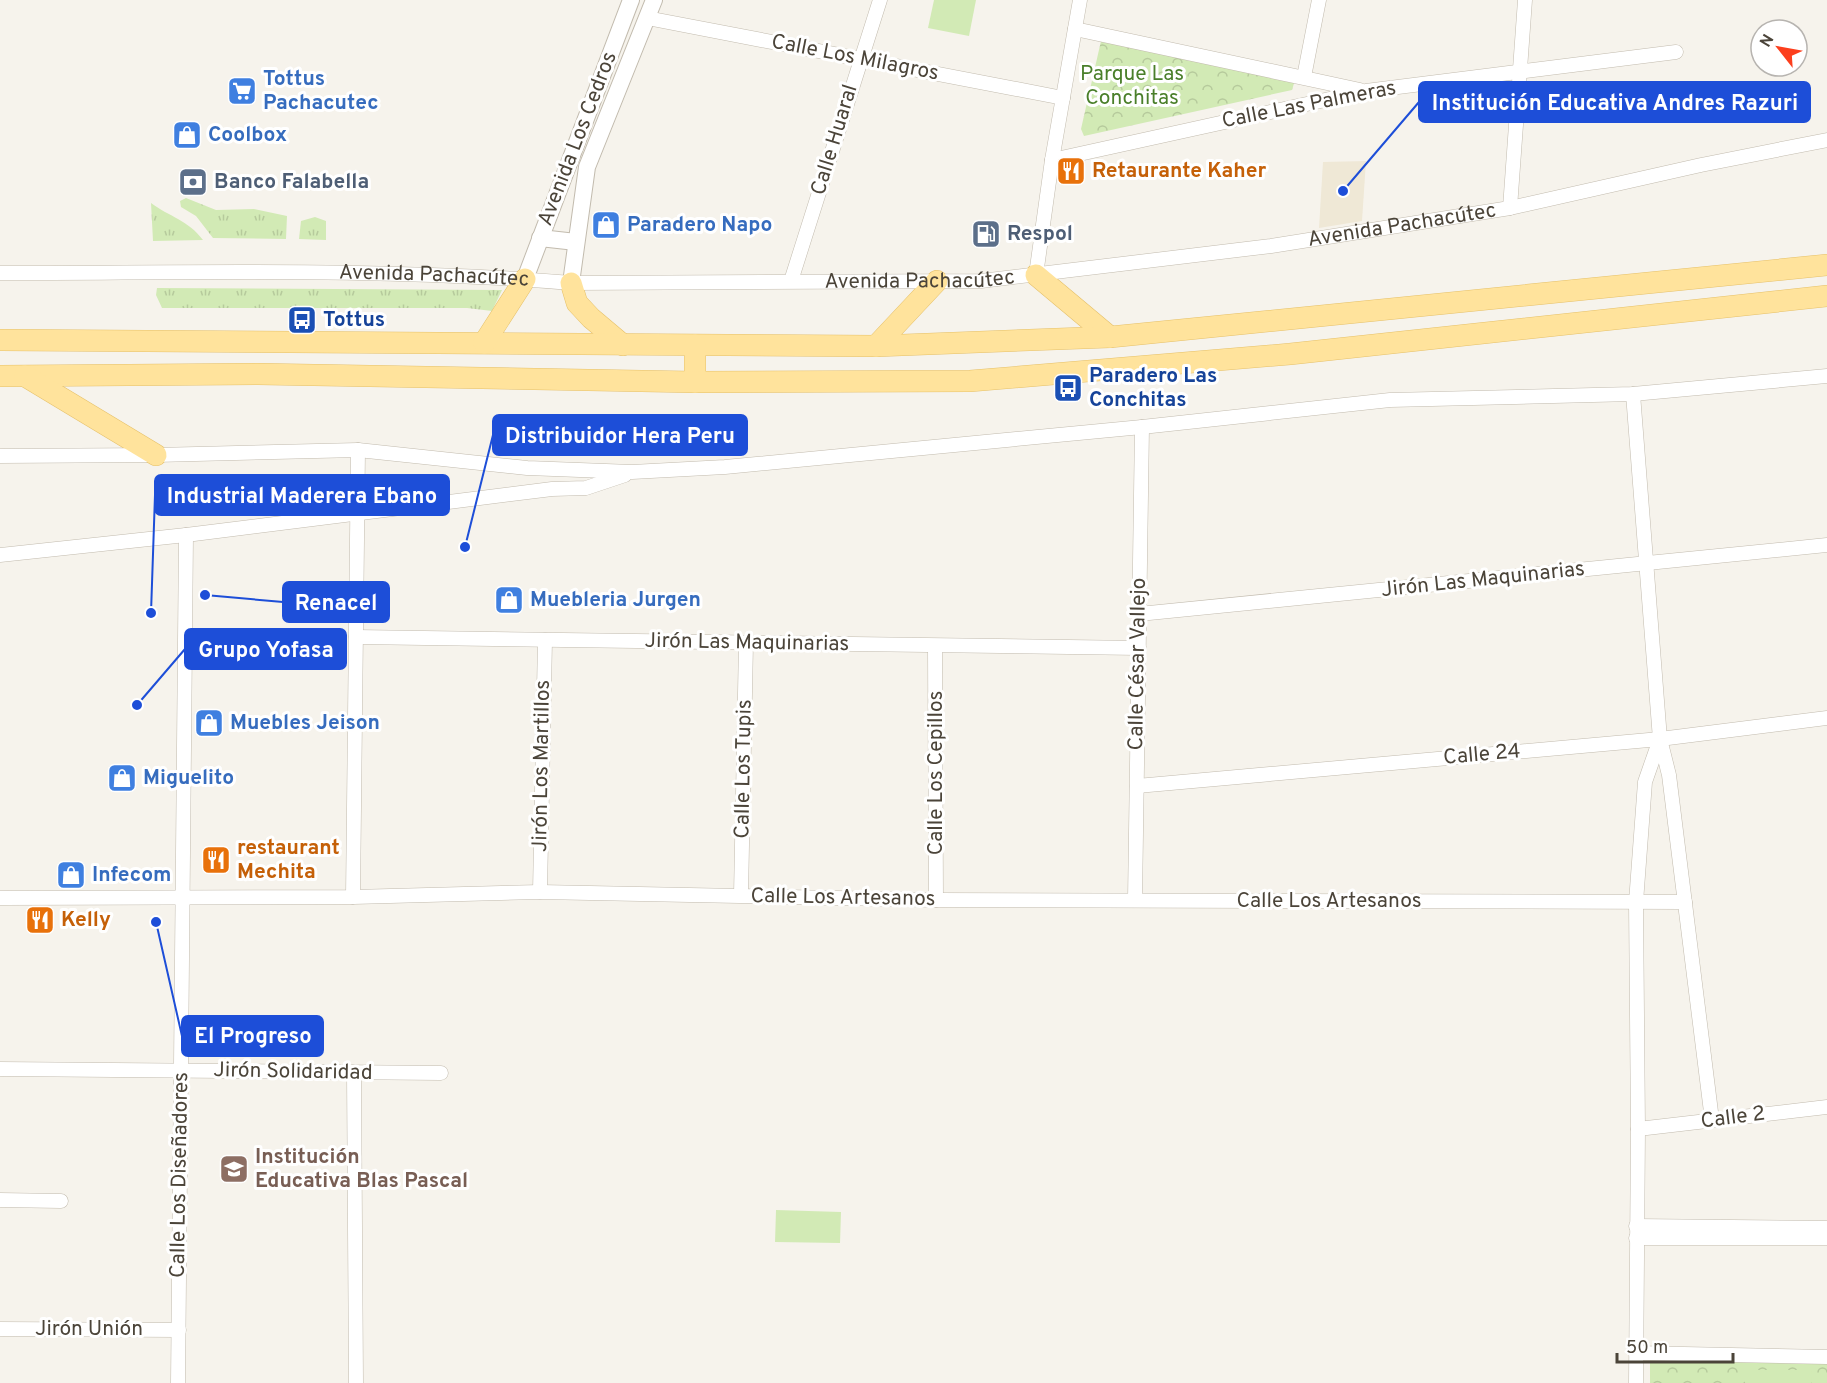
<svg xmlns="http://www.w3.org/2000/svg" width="1827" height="1383" viewBox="0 0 1827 1383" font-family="Overpass,sans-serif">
  <defs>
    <pattern id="grass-tufts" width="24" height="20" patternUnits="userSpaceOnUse" patternTransform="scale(1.5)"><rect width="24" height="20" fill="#d2eab5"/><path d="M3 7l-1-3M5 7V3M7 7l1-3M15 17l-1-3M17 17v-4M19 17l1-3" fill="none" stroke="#b6ca9c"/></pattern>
    <pattern id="park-crowns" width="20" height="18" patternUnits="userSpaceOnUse" patternTransform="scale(1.5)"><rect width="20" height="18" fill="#d2eab5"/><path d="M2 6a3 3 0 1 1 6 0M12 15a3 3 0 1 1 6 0" fill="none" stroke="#b6ca9c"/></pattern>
  </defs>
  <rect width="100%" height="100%" fill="#f6f3ec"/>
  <path fill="#efe8d6" d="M 1366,161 L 1362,221 L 1319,228 L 1323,162 Z"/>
  <g fill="url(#grass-tufts)">
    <path d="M 186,198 L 216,210 L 254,209 L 287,216 L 286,239 L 213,238 L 196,216 L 181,207 L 180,201 Z"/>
    <path d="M 151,203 C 170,217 188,220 203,240 L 153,241 Z"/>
    <path d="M 315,217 L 326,221 L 326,240 L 299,239 L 301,221 Z"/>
    <path d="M 157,288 L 502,290 L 492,311 L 467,308 L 162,308 L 156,295 Z"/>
  </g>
  <g fill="url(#park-crowns)">
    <path d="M 1101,41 L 1295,80 L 1292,90 L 1084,136 L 1081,129 Z"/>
    <path d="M 1650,1358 L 1827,1363 L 1827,1383 L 1650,1383 Z"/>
  </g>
  <g fill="#d2eab5">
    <path d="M 934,0 L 976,0 L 969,36 L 928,28 Z"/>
    <path d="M 776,1210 L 841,1212 L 840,1243 L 775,1242 Z"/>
    <path d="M 1745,1370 L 1812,1370 L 1811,1383 L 1745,1383 Z"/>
  </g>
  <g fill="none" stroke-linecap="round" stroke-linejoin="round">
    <g stroke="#c2bbae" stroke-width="15">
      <g id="minor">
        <path d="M 647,18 L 1063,98"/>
        <path d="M 1075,29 L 1360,90"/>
        <path d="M 1304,77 L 1319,0"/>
        <path d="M 1052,160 L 1366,91 L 1676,52"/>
        <path d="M 1510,208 L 1525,0"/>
        <path id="s1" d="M 0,273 C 190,273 382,267 571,283 L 981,281 L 1271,246 L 1510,208 L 1701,165 L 1827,140"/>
        <path d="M 1036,275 L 1052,160 L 1080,0"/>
        <path d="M 791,281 L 880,0"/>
        <path d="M 1633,394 L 1660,739 L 1669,775 L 1712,1120"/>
        <path d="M 0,456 L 156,455 L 358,450 L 527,468 L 632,472 L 725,467 L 1142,427 L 1390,400 L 1633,394 L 1827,376"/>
        <path d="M 0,555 L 186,535 L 552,489 L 586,488 L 625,475"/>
        <path d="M 1139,614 L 1827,545"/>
        <path d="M 356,637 L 1139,648"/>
        <path d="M 935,646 L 936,900"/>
        <path d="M 1137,786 L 1660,739 L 1827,718"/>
        <path d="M 540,892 L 545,640"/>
        <path d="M 741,895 L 746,643"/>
        <path d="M 353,897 L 358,450"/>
        <path d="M 0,898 L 353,897 L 540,892 L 936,900 L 1685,902"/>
        <path d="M 1135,900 L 1142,427"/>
        <path d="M 0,1069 L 441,1073"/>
        <path d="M 354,1072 L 356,1383"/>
        <path d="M 1638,1129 L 1827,1107"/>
        <path d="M 0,1200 L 61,1201"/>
        <path d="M 1636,1226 L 1827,1228"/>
        <path d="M 1636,1238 L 1827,1238"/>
        <path d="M 0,1329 L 179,1330"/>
        <path d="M 1636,1353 L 1827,1357"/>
        <path d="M 178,1383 L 186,535"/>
        <path d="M 1636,1383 L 1638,1129 L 1636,902 L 1645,782 L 1660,739"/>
      </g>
    </g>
    <g stroke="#c2bbae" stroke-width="18">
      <g id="tertiary">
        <path d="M 540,238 L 576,242"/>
        <path d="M 525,279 L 631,0"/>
        <path d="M 571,283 L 587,167 L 654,0"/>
      </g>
    </g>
    <g stroke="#e6c16a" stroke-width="22">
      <g id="primary">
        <path d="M 1036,275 L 1110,337"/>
        <path d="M 571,283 L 577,303 L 591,318 L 623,345"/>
        <path d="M 0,340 L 876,346 L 1110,337 L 1827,265"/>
        <path d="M 484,343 L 525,279"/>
        <path d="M 695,345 L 695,382"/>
        <path d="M 876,346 L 937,281"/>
        <path d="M 0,376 L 258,374 L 695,382 L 970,381 L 1290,354 L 1827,296"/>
        <path d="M 25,376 L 156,455"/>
      </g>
    </g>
    <use href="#minor" stroke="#fff" stroke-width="14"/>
    <use href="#tertiary" stroke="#fff" stroke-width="16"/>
    <use href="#primary" stroke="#ffe39c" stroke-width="21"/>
  </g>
  <defs>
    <g id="supermarket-square" transform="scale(1.5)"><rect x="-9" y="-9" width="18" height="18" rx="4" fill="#3f7fe0" stroke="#fff"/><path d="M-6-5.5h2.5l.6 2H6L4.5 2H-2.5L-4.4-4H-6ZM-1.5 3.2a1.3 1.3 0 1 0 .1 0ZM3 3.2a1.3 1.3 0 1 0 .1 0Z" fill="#fff"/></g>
    <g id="shop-square" transform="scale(1.5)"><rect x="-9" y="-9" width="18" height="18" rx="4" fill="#3f7fe0" stroke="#fff"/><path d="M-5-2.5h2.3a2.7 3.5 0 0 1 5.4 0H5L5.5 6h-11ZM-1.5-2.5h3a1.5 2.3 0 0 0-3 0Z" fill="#fff"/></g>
    <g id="restaurant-square" transform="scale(1.5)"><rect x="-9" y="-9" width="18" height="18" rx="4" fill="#e8710a" stroke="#fff"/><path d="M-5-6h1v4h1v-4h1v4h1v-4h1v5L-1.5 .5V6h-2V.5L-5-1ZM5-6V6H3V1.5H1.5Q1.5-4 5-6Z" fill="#fff"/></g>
    <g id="bank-square" transform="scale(1.5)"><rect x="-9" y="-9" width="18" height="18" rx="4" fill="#5c6f8a" stroke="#fff"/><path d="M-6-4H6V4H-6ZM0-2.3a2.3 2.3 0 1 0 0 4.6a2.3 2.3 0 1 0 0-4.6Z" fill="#fff"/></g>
    <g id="fuel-square" transform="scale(1.5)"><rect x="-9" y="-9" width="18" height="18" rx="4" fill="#5c6f8a" stroke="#fff"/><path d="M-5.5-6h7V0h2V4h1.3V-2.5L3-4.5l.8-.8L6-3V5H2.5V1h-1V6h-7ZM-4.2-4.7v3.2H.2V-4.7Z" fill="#fff"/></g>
    <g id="bus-square" transform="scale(1.5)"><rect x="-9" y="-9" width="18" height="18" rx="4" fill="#1a4fb4" stroke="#fff"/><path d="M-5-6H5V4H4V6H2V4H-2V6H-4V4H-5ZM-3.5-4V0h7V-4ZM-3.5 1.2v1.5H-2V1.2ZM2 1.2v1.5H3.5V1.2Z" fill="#fff"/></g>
    <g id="school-square" transform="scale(1.5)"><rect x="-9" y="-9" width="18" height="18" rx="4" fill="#8d6e63" stroke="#fff"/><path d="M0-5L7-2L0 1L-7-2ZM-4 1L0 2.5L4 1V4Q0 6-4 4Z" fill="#fff"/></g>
  </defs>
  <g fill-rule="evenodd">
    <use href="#supermarket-square" x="242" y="91"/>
    <use href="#shop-square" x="187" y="135"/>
    <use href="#restaurant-square" x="1071" y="171"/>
    <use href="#bank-square" x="193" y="182"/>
    <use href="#shop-square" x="606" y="225"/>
    <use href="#fuel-square" x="986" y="234"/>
    <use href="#bus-square" x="302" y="320"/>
    <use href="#bus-square" x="1068" y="388"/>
    <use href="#shop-square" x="509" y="600"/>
    <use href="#shop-square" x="209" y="723"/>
    <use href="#shop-square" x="122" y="778"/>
    <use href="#restaurant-square" x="216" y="860"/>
    <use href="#shop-square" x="71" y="875"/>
    <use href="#restaurant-square" x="40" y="920"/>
    <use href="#school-square" x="234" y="1169"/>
  </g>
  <g text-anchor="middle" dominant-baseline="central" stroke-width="6" stroke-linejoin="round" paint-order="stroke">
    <g font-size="21" fill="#4b4439" stroke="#fff">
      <text transform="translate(855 58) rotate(11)">Calle Los Milagros</text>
      <text transform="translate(1309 105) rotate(-11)">Calle Las Palmeras</text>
      <text transform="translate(578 139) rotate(-69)">Avenida Los Cedros</text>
      <text transform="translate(835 140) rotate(-73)">Calle Huaral</text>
      <text stroke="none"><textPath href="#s1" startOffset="1406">Avenida Pachacútec</textPath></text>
      <text stroke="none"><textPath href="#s1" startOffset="434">Avenida Pachacútec</textPath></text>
      <text stroke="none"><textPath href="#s1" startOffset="920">Avenida Pachacútec</textPath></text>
      <text transform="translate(1483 580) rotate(-6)">Jirón Las Maquinarias</text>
      <text transform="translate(747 643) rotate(1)">Jirón Las Maquinarias</text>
      <text transform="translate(1138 664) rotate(-89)">Calle César Vallejo</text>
      <text transform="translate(1482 755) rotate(-5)">Calle 24</text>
      <text transform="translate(542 766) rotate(-89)">Jirón Los Martillos</text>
      <text transform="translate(744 769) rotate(-89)">Calle Los Tupis</text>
      <text transform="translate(936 773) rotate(-90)">Calle Los Cepillos</text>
      <text transform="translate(843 898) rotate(1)">Calle Los Artesanos</text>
      <text x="1329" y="901">Calle Los Artesanos</text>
      <text transform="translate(293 1072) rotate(1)">Jirón Solidaridad</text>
      <text transform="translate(1733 1118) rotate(-7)">Calle 2</text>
      <text transform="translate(180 1175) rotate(-89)">Calle Los Diseñadores</text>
      <text x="89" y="1329">Jirón Unión</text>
    </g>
    <g font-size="21" fill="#4a7f2a" stroke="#fff">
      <text x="1132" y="74">Parque Las<tspan x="1132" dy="24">Conchitas</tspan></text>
    </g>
    <g font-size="21" font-weight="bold" fill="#366cbe" stroke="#fff" text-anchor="start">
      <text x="263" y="79">Tottus<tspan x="263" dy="24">Pachacutec</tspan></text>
      <text x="208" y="135">Coolbox</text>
      <text x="627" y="225">Paradero Napo</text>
      <text x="530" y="600">Muebleria Jurgen</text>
      <text x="230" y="723">Muebles Jeison</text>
      <text x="143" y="778">Miguelito</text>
      <text x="92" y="875">Infecom</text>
    </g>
    <g font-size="21" font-weight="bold" fill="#c56008" stroke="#fff" text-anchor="start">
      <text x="1092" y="171">Retaurante Kaher</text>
      <text x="237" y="848">restaurant<tspan x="237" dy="24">Mechita</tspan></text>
      <text x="61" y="920">Kelly</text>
    </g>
    <g font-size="21" font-weight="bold" fill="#4e5e75" stroke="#fff" text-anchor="start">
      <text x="214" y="182">Banco Falabella</text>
      <text x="1007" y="234">Respol</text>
    </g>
    <g font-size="21" font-weight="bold" fill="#164399" stroke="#fff" text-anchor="start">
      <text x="323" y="320">Tottus</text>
      <text x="1089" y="376">Paradero Las<tspan x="1089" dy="24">Conchitas</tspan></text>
    </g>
    <g font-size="21" font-weight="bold" fill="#785e54" stroke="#fff" text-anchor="start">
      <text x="255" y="1157">Institución<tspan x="255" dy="24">Educativa Blas Pascal</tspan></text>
    </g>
  </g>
  <path fill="none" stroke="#1d4ed8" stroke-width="2" d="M1343 191L1419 102M465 547L493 435M151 613L155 495M205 595L283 602M137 705L185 649M156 922L182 1036"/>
  <g fill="#1d4ed8" stroke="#fff" stroke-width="2">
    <circle cx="1343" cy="191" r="6"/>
    <circle cx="465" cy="547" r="6"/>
    <circle cx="151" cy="613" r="6"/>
    <circle cx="205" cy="595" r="6"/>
    <circle cx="137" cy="705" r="6"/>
    <circle cx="156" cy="922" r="6"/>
  </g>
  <g fill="#1d4ed8" stroke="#1d4ed8" stroke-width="2">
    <rect x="1419" y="82" width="391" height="40" rx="6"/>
    <rect x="493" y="415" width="254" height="40" rx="6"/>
    <rect x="155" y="475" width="294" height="40" rx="6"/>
    <rect x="283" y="582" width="106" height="40" rx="6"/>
    <rect x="185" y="629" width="161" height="40" rx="6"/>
    <rect x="182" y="1016" width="141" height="40" rx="6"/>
  </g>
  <g font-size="22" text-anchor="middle" font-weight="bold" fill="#fff">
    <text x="1615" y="110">Institución Educativa Andres Razuri</text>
    <text x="620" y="443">Distribuidor Hera Peru</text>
    <text x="302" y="503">Industrial Maderera Ebano</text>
    <text x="336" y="610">Renacel</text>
    <text x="266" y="657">Grupo Yofasa</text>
    <text x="253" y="1043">El Progreso</text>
  </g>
  <g transform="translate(1779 48) rotate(301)"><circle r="28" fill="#ffffff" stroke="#b7b4b0" stroke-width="1.5"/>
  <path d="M0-4.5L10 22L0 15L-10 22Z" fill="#fc3f1d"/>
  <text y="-9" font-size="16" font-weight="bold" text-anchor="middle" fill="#4b4439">N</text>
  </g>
  <path d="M1617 1353v9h116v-9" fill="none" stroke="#4b4439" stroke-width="3"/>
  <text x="1626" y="1353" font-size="18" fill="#4b4439" stroke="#ffffff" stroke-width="4.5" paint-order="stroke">50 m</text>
</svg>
